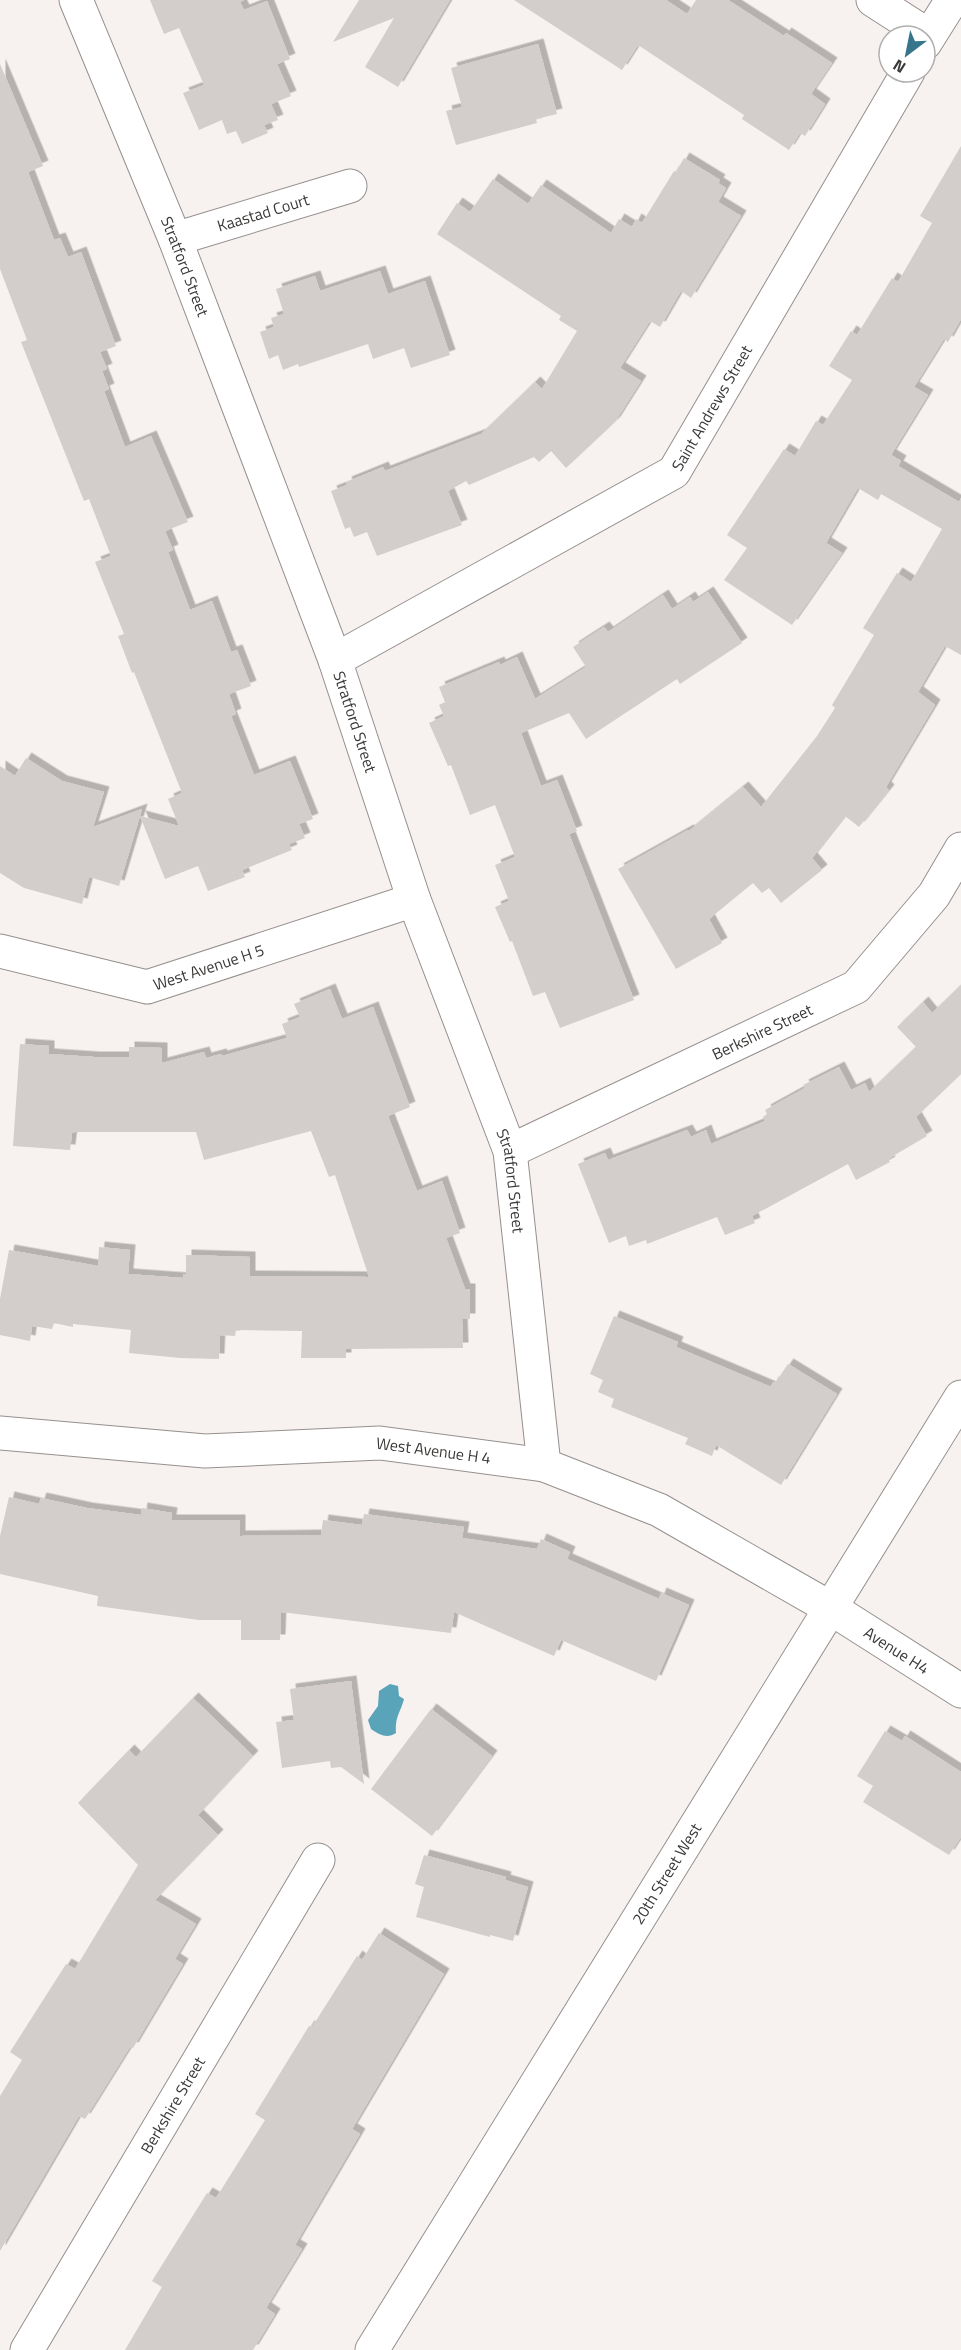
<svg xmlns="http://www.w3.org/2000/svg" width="961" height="2350" viewBox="0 0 961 2350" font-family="'Titillium Web',sans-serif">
  <defs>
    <filter id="shadow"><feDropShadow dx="5.5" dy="-5.5" stdDeviation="0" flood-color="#0004"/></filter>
  </defs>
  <rect width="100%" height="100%" fill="#f7f2ef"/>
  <path fill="#59a4b9" d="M 390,1684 L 398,1686 L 399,1696 L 404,1699 C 400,1714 395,1716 396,1733 C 387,1739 380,1735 371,1729 L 368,1720 L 378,1706 L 379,1691 Z"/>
  <g fill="#d3cecb" filter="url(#shadow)">
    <path d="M 150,0 L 244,0 L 240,2 L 244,10 L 267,1 L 290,59 L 277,64 L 291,96 L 271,104 L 278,120 L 264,125 L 268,133 L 242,144 L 236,131 L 227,134 L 222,120 L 199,130 L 183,93 L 204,85 L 179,28 L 164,34 Z"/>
    <path d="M 359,0 L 450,0 L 398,87 L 365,67 L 394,18 L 333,42 Z"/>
    <path d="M 514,0 L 666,0 L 687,14 L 696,0 L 728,0 L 784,36 L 786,33 L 832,63 L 811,94 L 825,104 L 805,136 L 800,133 L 789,150 L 742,119 L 744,115 L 638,45 L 622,70 Z"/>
    <path d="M 538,44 L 557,114 L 536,119 L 537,123 L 456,145 L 446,111 L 462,107 L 451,68 Z"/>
    <path d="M 0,64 L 43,166 L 28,172 L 54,240 L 60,238 L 68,257 L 81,252 L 116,346 L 100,352 L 107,369 L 102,371 L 109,389 L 104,391 L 125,447 L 151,436 L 188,522 L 165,531 L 173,550 L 168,552 L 190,610 L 212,601 L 231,652 L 237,650 L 251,686 L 229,694 L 236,714 L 231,716 L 254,775 L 290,761 L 313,819 L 299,824 L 305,838 L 289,844 L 292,850 L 242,870 L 245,877 L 208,891 L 198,866 L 165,879 L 140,816 L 179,826 L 168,799 L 182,793 L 134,672 L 132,673 L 118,636 L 124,634 L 95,562 L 111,556 L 89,499 L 84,501 L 21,342 L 27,340 L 0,269 Z"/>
    <path d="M 961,146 L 961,319 L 948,342 L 944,339 L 914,387 L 928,395 L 891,455 L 901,461 L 898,466 L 959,502 L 961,498 L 961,655 L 945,646 L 918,692 L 935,705 L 886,787 L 889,790 L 859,827 L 845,816 L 812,858 L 822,870 L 781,903 L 769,888 L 762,893 L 753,883 L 709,919 L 722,943 L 676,969 L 618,869 L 688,830 L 689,831 L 743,787 L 761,807 L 817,736 L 835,708 L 832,705 L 874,635 L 863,628 L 897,573 L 911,582 L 942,529 L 881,494 L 878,500 L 858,488 L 826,543 L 842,553 L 792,625 L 724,580 L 747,548 L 727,535 L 784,449 L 795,456 L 816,421 L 823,425 L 852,380 L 829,366 L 851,331 L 857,335 L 892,278 L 898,282 L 932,223 L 920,216 Z"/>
    <path d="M 684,158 L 720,180 L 718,183 L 726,188 L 718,202 L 741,216 L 691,298 L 681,291 L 660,327 L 650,321 L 620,368 L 641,381 L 615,422 L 566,468 L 551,451 L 539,462 L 534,457 L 469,485 L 466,481 L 448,491 L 462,525 L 377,556 L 367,532 L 354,537 L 350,527 L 345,529 L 331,491 L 347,485 L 346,482 L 366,474 L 383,467 L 385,471 L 481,434 L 535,382 L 542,389 L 577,331 L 559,320 L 561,316 L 437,234 L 457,203 L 470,212 L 493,179 L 528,204 L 541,185 L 611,233 L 619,219 L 632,227 L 636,219 L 642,223 L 674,171 L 676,172 Z"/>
    <path d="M 380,271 L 388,294 L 425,281 L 450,355 L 411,368 L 404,348 L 373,359 L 368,344 L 299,367 L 298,364 L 283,370 L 278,355 L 269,359 L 260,332 L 274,327 L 271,318 L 284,314 L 276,289 L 315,276 L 320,291 Z"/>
    <path d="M 708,592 L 742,643 L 680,684 L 677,679 L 586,739 L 569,713 L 521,733 L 541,786 L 557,780 L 577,831 L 569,834 L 634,1000 L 560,1028 L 545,992 L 533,996 L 512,941 L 510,942 L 495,907 L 509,901 L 495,865 L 515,857 L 495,805 L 470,815 L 451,765 L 448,766 L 429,723 L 444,716 L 439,705 L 445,702 L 439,687 L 499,662 L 500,665 L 517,657 L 535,699 L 586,667 L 573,647 L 604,627 L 608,632 L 663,595 L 672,609 L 690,597 L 693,602 Z"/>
    <path d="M 26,758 L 62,781 L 104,792 L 93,827 L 142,809 L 119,886 L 89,877 L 82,904 L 24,888 L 0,873 L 0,766 L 15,776 Z"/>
    <path d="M 961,985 L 961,1074 L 916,1117 L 927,1136 L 888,1159 L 890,1162 L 856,1180 L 848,1164 L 752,1216 L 755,1223 L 725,1235 L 717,1217 L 647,1244 L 646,1240 L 629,1246 L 626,1236 L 609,1243 L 578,1164 L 605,1153 L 608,1160 L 687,1130 L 691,1137 L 706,1130 L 711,1144 L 765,1121 L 763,1117 L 767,1114 L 765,1110 L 805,1088 L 803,1085 L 839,1067 L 851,1090 L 865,1083 L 869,1092 L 916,1047 L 897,1027 L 923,1002 L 932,1013 Z"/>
    <path d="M 330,989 L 342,1019 L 373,1007 L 410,1107 L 388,1116 L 417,1191 L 442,1181 L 460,1233 L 446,1238 L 465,1289 L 470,1289 L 470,1319 L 462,1319 L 463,1348 L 346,1349 L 346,1358 L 301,1358 L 302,1331 L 236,1330 L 235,1336 L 220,1335 L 219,1359 L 180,1358 L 129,1353 L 131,1330 L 73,1324 L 73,1327 L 54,1323 L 52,1329 L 32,1326 L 30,1341 L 0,1335 L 0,1299 L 9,1250 L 98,1266 L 99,1247 L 130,1250 L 128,1274 L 183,1278 L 183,1274 L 186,1274 L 186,1255 L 250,1257 L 250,1276 L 369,1277 L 335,1175 L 329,1177 L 311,1131 L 204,1160 L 196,1132 L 75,1132 L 72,1133 L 70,1150 L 13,1146 L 20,1044 L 49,1046 L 49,1054 L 94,1057 L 129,1057 L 129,1047 L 162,1048 L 162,1063 L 204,1052 L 206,1058 L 221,1054 L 222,1056 L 287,1038 L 282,1024 L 300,1017 L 294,1004 Z"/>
    <path d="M 614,1316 L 678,1342 L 676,1347 L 771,1387 L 773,1382 L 775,1383 L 788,1364 L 837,1394 L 781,1485 L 716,1445 L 712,1456 L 685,1444 L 688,1438 L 611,1407 L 614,1399 L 598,1392 L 603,1380 L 590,1374 Z"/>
    <path d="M 9,1497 L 39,1504 L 41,1498 L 87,1508 L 141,1515 L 142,1508 L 172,1513 L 171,1520 L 240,1520 L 240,1536 L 321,1535 L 323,1520 L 362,1525 L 364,1514 L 464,1527 L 462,1538 L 537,1549 L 541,1539 L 570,1552 L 567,1559 L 659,1599 L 661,1593 L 689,1605 L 656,1681 L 561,1640 L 554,1656 L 454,1612 L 451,1633 L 281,1612 L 280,1640 L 241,1640 L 241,1620 L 199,1620 L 97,1606 L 98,1596 L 0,1574 L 0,1536 Z"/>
    <path d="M 351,1681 L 364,1784 L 341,1767 L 331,1768 L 330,1761 L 282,1768 L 276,1722 L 294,1720 L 290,1689 Z"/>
    <path d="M 193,1698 L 253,1756 L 198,1815 L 218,1835 L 155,1900 L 196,1924 L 175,1959 L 183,1964 L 133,2048 L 130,2047 L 85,2119 L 79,2116 L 0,2251 L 0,2096 L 22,2060 L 10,2052 L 66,1964 L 75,1969 L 138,1865 L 78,1803 L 129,1750 L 136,1757 Z"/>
    <path d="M 431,1709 L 492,1756 L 432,1836 L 371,1789 Z"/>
    <path d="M 885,1731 L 902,1741 L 905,1736 L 961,1772 L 961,1837 L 949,1855 L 863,1802 L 873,1786 L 857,1776 Z"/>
    <path d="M 424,1855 L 506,1877 L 505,1880 L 528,1887 L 513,1941 L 490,1935 L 490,1937 L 416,1917 L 424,1887 L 415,1884 Z"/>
    <path d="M 379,1933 L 444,1974 L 352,2129 L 360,2134 L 295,2245 L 302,2249 L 266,2308 L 275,2314 L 253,2350 L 125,2350 L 162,2287 L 152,2281 L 207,2193 L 216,2198 L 265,2120 L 255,2114 L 309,2026 L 312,2027 L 357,1956 L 362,1960 Z"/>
  </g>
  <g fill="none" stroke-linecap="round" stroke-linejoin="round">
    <g stroke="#95908e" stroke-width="35">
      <g id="street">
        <path id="s1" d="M 76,0 L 175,239 L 335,660 L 414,900 L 510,1151 L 544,1465"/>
        <path d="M 873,0 L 929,36"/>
        <path d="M 925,43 L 952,0"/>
        <path id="s2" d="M 175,239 L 350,186"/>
        <path id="s3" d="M 335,660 L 674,472 L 908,72"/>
        <path id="s4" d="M 0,951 L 147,987 L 414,900"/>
        <path id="s5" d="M 510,1151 L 856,987 L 934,895 L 961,849"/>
        <path id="s6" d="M 0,1433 L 205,1451 L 380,1443 L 544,1465 L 659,1510 L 832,1609 L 961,1691"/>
        <path id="s7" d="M 27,2350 L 318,1860"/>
      </g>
    </g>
    <g stroke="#95908e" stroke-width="35">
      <g id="secondary">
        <path id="s8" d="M 372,2350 C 566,2031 767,1716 961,1397"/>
      </g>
    </g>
    <use href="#street" stroke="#fff" stroke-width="33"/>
    <use href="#secondary" stroke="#fff" stroke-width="33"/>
  </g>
  <g text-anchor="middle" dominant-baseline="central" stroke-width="6" stroke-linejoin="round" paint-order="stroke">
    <g font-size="16" fill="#3b3937" stroke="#fff">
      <text stroke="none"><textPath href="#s2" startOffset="92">Kaastad Court</textPath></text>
      <text stroke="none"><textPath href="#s1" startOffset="288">Stratford Street</textPath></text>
      <text stroke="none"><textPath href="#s3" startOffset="462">Saint Andrews Street</textPath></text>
      <text stroke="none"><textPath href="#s1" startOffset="774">Stratford Street</textPath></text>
      <text stroke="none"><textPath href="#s4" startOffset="216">West Avenue H 5</textPath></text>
      <text stroke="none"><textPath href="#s5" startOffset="279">Berkshire Street</textPath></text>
      <text stroke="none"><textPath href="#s1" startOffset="1260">Stratford Street</textPath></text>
      <text stroke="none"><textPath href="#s6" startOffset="435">West Avenue H 4</textPath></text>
      <text stroke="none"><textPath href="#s6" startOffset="946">Avenue H4</textPath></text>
      <text stroke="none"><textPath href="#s8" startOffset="560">20th Street West</textPath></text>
      <text stroke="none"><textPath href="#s7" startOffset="285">Berkshire Street</textPath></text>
    </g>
  </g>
  <g transform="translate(907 54) rotate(212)"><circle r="28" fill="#ffffff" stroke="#b1b0af" stroke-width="1.5"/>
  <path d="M0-4.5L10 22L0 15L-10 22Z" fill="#37758b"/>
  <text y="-9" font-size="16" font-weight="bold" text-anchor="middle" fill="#3b3937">N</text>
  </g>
</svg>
